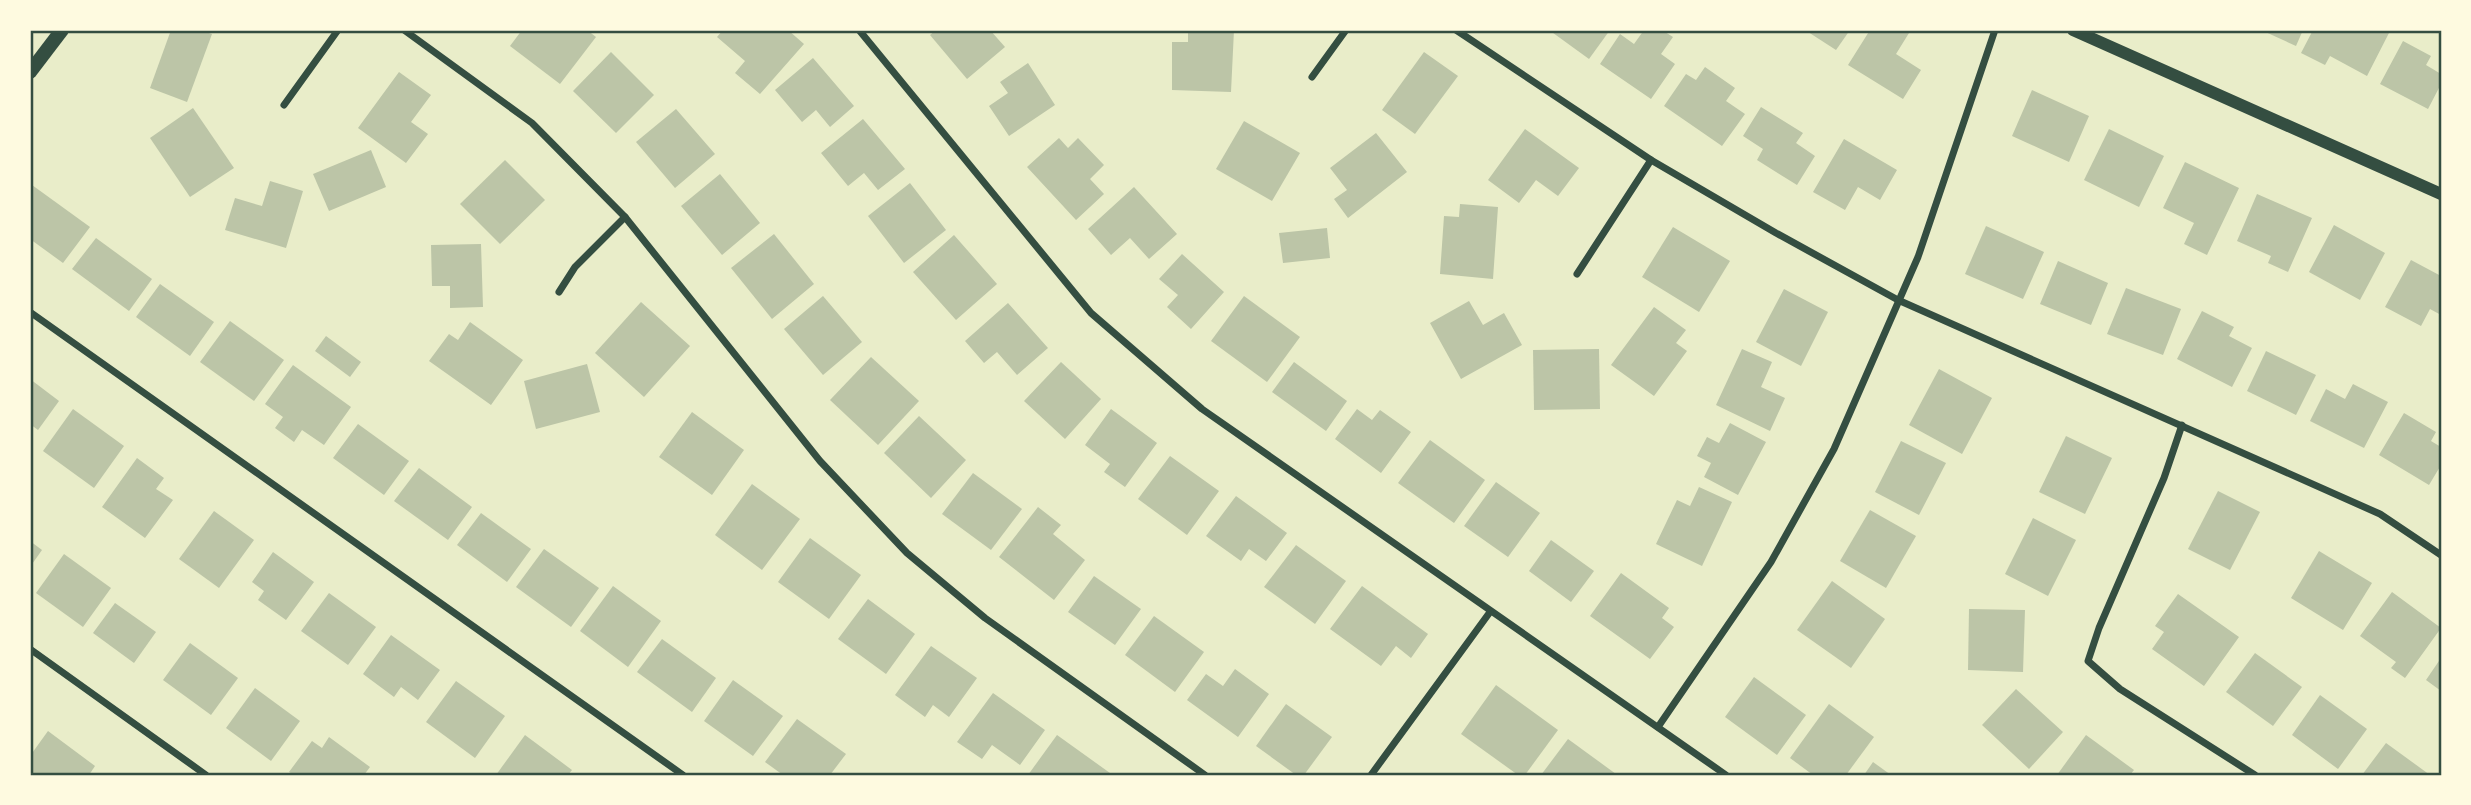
<svg xmlns="http://www.w3.org/2000/svg" width="2471" height="805" viewBox="0 0 2471 805" font-family="Ubuntu,sans-serif">
  <rect width="100%" height="100%" fill="#e9edc9"/>
  <g fill="#bcc5a7">
    <path d="M 171,30 L 200,30 L 212,34 L 187,102 L 150,88 Z"/>
    <path d="M 522,30 L 587,30 L 596,37 L 560,84 L 510,46 Z"/>
    <path d="M 723,30 L 788,30 L 804,44 L 760,94 L 735,73 L 745,61 L 717,37 Z"/>
    <path d="M 936,30 L 990,30 L 1005,47 L 967,79 L 930,35 Z"/>
    <path d="M 1188,30 L 1234,30 L 1231,92 L 1172,90 L 1172,42 L 1188,42 Z"/>
    <path d="M 1549,30 L 1610,30 L 1589,59 Z"/>
    <path d="M 1644,30 L 1662,30 L 1673,37 L 1661,54 L 1675,64 L 1651,99 L 1600,64 L 1620,34 L 1634,44 Z"/>
    <path d="M 1805,30 L 1850,30 L 1836,50 Z"/>
    <path d="M 1870,30 L 1904,30 L 1909,33 L 1896,54 L 1921,70 L 1903,99 L 1848,65 Z"/>
    <path d="M 2261,30 L 2303,30 L 2296,46 Z"/>
    <path d="M 2313,30 L 2388,30 L 2390,31 L 2367,76 L 2330,56 L 2325,65 L 2301,53 Z"/>
    <path d="M 2403,41 L 2431,56 L 2426,65 L 2441,74 L 2441,84 L 2428,109 L 2380,84 Z"/>
    <path d="M 611,52 L 654,95 L 616,133 L 573,91 Z"/>
    <path d="M 1424,52 L 1458,76 L 1415,134 L 1382,110 Z"/>
    <path d="M 813,58 L 854,106 L 830,127 L 816,110 L 802,122 L 775,90 Z"/>
    <path d="M 1028,63 L 1055,105 L 1009,136 L 989,106 L 1008,93 L 1000,82 Z"/>
    <path d="M 1705,67 L 1735,88 L 1726,101 L 1745,114 L 1722,146 L 1664,106 L 1686,74 L 1696,80 Z"/>
    <path d="M 399,72 L 431,95 L 411,122 L 428,134 L 406,163 L 358,128 Z"/>
    <path d="M 2032,90 L 2089,116 L 2069,162 L 2012,136 Z"/>
    <path d="M 1761,107 L 1803,133 L 1796,143 L 1815,156 L 1797,185 L 1757,160 L 1763,149 L 1743,136 Z"/>
    <path d="M 193,108 L 234,168 L 190,197 L 150,138 Z"/>
    <path d="M 676,109 L 715,154 L 675,188 L 636,142 Z"/>
    <path d="M 863,119 L 905,169 L 878,190 L 864,173 L 848,186 L 821,153 Z"/>
    <path d="M 1244,121 L 1300,153 L 1272,201 L 1216,169 Z"/>
    <path d="M 1525,129 L 1579,168 L 1558,196 L 1536,180 L 1519,203 L 1488,180 Z"/>
    <path d="M 2109,129 L 2164,156 L 2139,207 L 2084,180 Z"/>
    <path d="M 1376,133 L 1407,172 L 1348,218 L 1334,199 L 1347,190 L 1330,168 Z"/>
    <path d="M 1059,138 L 1068,148 L 1078,138 L 1104,165 L 1090,179 L 1104,194 L 1076,220 L 1027,167 Z"/>
    <path d="M 1844,139 L 1897,170 L 1880,200 L 1858,187 L 1845,210 L 1813,192 Z"/>
    <path d="M 371,150 L 386,187 L 329,211 L 313,174 Z"/>
    <path d="M 505,160 L 545,200 L 500,244 L 460,204 Z"/>
    <path d="M 2185,162 L 2239,188 L 2207,255 L 2184,244 L 2194,223 L 2163,208 Z"/>
    <path d="M 720,174 L 760,223 L 722,255 L 681,206 Z"/>
    <path d="M 270,181 L 303,191 L 286,248 L 225,230 L 235,198 L 262,206 Z"/>
    <path d="M 910,183 L 946,230 L 904,263 L 868,216 Z"/>
    <path d="M 32,185 L 90,227 L 63,263 L 30,239 L 30,188 Z"/>
    <path d="M 1134,187 L 1177,234 L 1149,259 L 1130,238 L 1111,255 L 1088,229 Z"/>
    <path d="M 2257,194 L 2312,218 L 2288,272 L 2268,263 L 2271,256 L 2237,241 Z"/>
    <path d="M 1460,204 L 1498,207 L 1493,279 L 1440,274 L 1444,216 L 1459,217 Z"/>
    <path d="M 2334,225 L 2385,253 L 2360,300 L 2309,272 Z"/>
    <path d="M 1986,226 L 2044,252 L 2023,299 L 1965,274 Z"/>
    <path d="M 1673,227 L 1730,261 L 1699,312 L 1642,277 Z"/>
    <path d="M 1327,228 L 1330,258 L 1283,263 L 1279,233 Z"/>
    <path d="M 774,234 L 814,284 L 772,319 L 731,268 Z"/>
    <path d="M 954,235 L 997,284 L 956,320 L 913,272 Z"/>
    <path d="M 96,238 L 152,279 L 129,311 L 72,269 Z"/>
    <path d="M 481,244 L 483,307 L 450,308 L 450,286 L 432,286 L 431,245 Z"/>
    <path d="M 1182,254 L 1224,292 L 1191,329 L 1167,307 L 1178,295 L 1159,279 Z"/>
    <path d="M 2411,260 L 2441,276 L 2441,315 L 2430,309 L 2421,326 L 2385,307 Z"/>
    <path d="M 2058,261 L 2108,283 L 2091,325 L 2040,304 Z"/>
    <path d="M 160,284 L 214,322 L 190,356 L 136,317 Z"/>
    <path d="M 2126,288 L 2181,309 L 2163,355 L 2107,334 Z"/>
    <path d="M 1784,289 L 1828,312 L 1801,366 L 1756,342 Z"/>
    <path d="M 823,296 L 862,342 L 823,375 L 784,329 Z"/>
    <path d="M 1244,296 L 1300,337 L 1267,382 L 1211,341 Z"/>
    <path d="M 1469,301 L 1483,325 L 1504,313 L 1522,345 L 1461,379 L 1430,323 Z"/>
    <path d="M 641,302 L 690,346 L 644,397 L 595,353 Z"/>
    <path d="M 1008,303 L 1048,348 L 1017,375 L 997,352 L 984,363 L 965,341 Z"/>
    <path d="M 1654,307 L 1686,330 L 1676,343 L 1687,351 L 1654,396 L 1611,365 Z"/>
    <path d="M 2202,311 L 2234,327 L 2229,336 L 2252,348 L 2232,387 L 2177,359 Z"/>
    <path d="M 230,321 L 284,360 L 254,401 L 200,362 Z"/>
    <path d="M 470,322 L 523,360 L 491,405 L 429,361 L 449,334 L 458,340 Z"/>
    <path d="M 326,336 L 361,362 L 350,377 L 315,351 Z"/>
    <path d="M 1599,349 L 1600,409 L 1534,410 L 1533,350 Z"/>
    <path d="M 1742,349 L 1772,362 L 1761,387 L 1785,398 L 1770,431 L 1716,405 Z"/>
    <path d="M 2266,351 L 2316,375 L 2296,415 L 2247,391 Z"/>
    <path d="M 871,357 L 919,401 L 878,445 L 830,400 Z"/>
    <path d="M 1061,362 L 1101,399 L 1065,439 L 1024,401 Z"/>
    <path d="M 1294,362 L 1347,401 L 1326,431 L 1272,392 Z"/>
    <path d="M 587,364 L 600,412 L 536,429 L 524,381 Z"/>
    <path d="M 293,365 L 351,407 L 324,445 L 302,430 L 294,442 L 275,428 L 283,417 L 265,404 Z"/>
    <path d="M 1939,369 L 1992,398 L 1962,454 L 1909,425 Z"/>
    <path d="M 30,379 L 59,401 L 38,430 L 30,424 Z"/>
    <path d="M 2353,384 L 2388,402 L 2364,448 L 2310,421 L 2326,389 L 2345,399 Z"/>
    <path d="M 73,409 L 124,446 L 94,488 L 43,451 Z"/>
    <path d="M 1111,409 L 1157,443 L 1125,487 L 1104,472 L 1110,464 L 1085,445 Z"/>
    <path d="M 1357,409 L 1372,420 L 1380,410 L 1411,432 L 1381,473 L 1335,439 Z"/>
    <path d="M 692,412 L 744,450 L 712,495 L 659,457 Z"/>
    <path d="M 2404,413 L 2436,432 L 2431,441 L 2441,447 L 2441,465 L 2429,485 L 2379,455 Z"/>
    <path d="M 919,416 L 966,460 L 931,498 L 884,453 Z"/>
    <path d="M 1730,423 L 1766,442 L 1738,495 L 1704,477 L 1711,463 L 1697,456 L 1707,437 L 1719,443 Z"/>
    <path d="M 358,424 L 409,461 L 384,495 L 333,458 Z"/>
    <path d="M 2066,436 L 2112,458 L 2085,514 L 2039,492 Z"/>
    <path d="M 1430,440 L 1485,480 L 1454,523 L 1398,483 Z"/>
    <path d="M 1901,441 L 1946,463 L 1919,515 L 1875,492 Z"/>
    <path d="M 1170,456 L 1219,491 L 1187,535 L 1138,499 Z"/>
    <path d="M 137,458 L 164,478 L 156,489 L 173,500 L 145,538 L 102,507 Z"/>
    <path d="M 419,468 L 472,507 L 448,540 L 394,501 Z"/>
    <path d="M 973,473 L 1022,509 L 991,550 L 942,514 Z"/>
    <path d="M 1496,482 L 1540,513 L 1508,557 L 1464,526 Z"/>
    <path d="M 752,484 L 800,519 L 762,570 L 715,535 Z"/>
    <path d="M 1699,487 L 1732,502 L 1702,566 L 1656,544 L 1677,500 L 1690,506 Z"/>
    <path d="M 2218,491 L 2260,512 L 2230,570 L 2188,549 Z"/>
    <path d="M 1236,496 L 1287,533 L 1266,561 L 1249,549 L 1241,561 L 1206,536 Z"/>
    <path d="M 1038,507 L 1061,525 L 1053,534 L 1085,560 L 1054,600 L 999,557 Z"/>
    <path d="M 1870,510 L 1916,536 L 1886,588 L 1840,561 Z"/>
    <path d="M 214,511 L 254,540 L 219,588 L 179,559 Z"/>
    <path d="M 481,513 L 531,549 L 507,582 L 457,545 Z"/>
    <path d="M 2033,518 L 2076,540 L 2048,596 L 2005,574 Z"/>
    <path d="M 810,538 L 861,575 L 829,619 L 778,582 Z"/>
    <path d="M 1551,540 L 1594,571 L 1571,602 L 1529,571 Z"/>
    <path d="M 30,541 L 42,550 L 30,567 Z"/>
    <path d="M 1296,545 L 1346,581 L 1315,624 L 1264,587 Z"/>
    <path d="M 544,549 L 599,588 L 571,627 L 516,587 Z"/>
    <path d="M 2319,551 L 2372,583 L 2343,630 L 2291,598 Z"/>
    <path d="M 273,552 L 314,582 L 286,620 L 258,600 L 264,591 L 252,582 Z"/>
    <path d="M 64,554 L 111,588 L 83,627 L 36,593 Z"/>
    <path d="M 1621,573 L 1669,608 L 1662,618 L 1674,627 L 1650,659 L 1590,616 Z"/>
    <path d="M 1094,576 L 1141,609 L 1115,645 L 1068,612 Z"/>
    <path d="M 1832,581 L 1885,619 L 1851,668 L 1797,630 Z"/>
    <path d="M 613,586 L 661,621 L 628,667 L 580,631 Z"/>
    <path d="M 1362,586 L 1428,634 L 1411,658 L 1396,646 L 1381,666 L 1330,629 Z"/>
    <path d="M 2392,592 L 2441,628 L 2405,678 L 2391,668 L 2396,662 L 2360,636 Z"/>
    <path d="M 329,593 L 376,627 L 348,665 L 301,631 Z"/>
    <path d="M 2178,594 L 2239,637 L 2204,686 L 2152,649 L 2164,632 L 2155,626 Z"/>
    <path d="M 868,599 L 915,634 L 886,674 L 838,639 Z"/>
    <path d="M 115,603 L 156,632 L 134,663 L 93,633 Z"/>
    <path d="M 1969,609 L 2025,610 L 2023,672 L 1968,670 Z"/>
    <path d="M 1154,616 L 1204,652 L 1175,692 L 1125,655 Z"/>
    <path d="M 391,635 L 440,670 L 418,700 L 401,687 L 394,697 L 363,674 Z"/>
    <path d="M 662,639 L 716,678 L 692,712 L 637,672 Z"/>
    <path d="M 190,643 L 238,678 L 211,715 L 163,680 Z"/>
    <path d="M 931,646 L 977,678 L 949,717 L 933,705 L 925,717 L 895,695 Z"/>
    <path d="M 2255,653 L 2302,687 L 2273,726 L 2226,692 Z"/>
    <path d="M 2441,658 L 2441,691 L 2426,680 Z"/>
    <path d="M 1235,669 L 1269,694 L 1238,737 L 1187,700 L 1206,674 L 1223,686 Z"/>
    <path d="M 1754,677 L 1806,715 L 1777,755 L 1725,717 Z"/>
    <path d="M 733,680 L 783,716 L 753,756 L 704,721 Z"/>
    <path d="M 456,681 L 505,716 L 475,758 L 426,722 Z"/>
    <path d="M 1496,685 L 1558,730 L 1525,775 L 1518,775 L 1461,734 Z"/>
    <path d="M 255,688 L 300,721 L 271,761 L 226,728 Z"/>
    <path d="M 2016,689 L 2063,732 L 2029,769 L 1982,725 Z"/>
    <path d="M 993,693 L 1045,730 L 1020,765 L 992,745 L 982,759 L 957,742 Z"/>
    <path d="M 2320,695 L 2367,729 L 2338,769 L 2292,735 Z"/>
    <path d="M 1286,704 L 1332,737 L 1304,775 L 1296,775 L 1256,746 Z"/>
    <path d="M 1829,704 L 1874,737 L 1846,775 L 1813,775 L 1790,758 Z"/>
    <path d="M 797,719 L 846,754 L 830,775 L 783,775 L 765,762 Z"/>
    <path d="M 48,731 L 95,766 L 89,775 L 30,775 L 30,756 Z"/>
    <path d="M 525,735 L 572,770 L 568,775 L 496,775 Z"/>
    <path d="M 1057,735 L 1110,773 L 1109,775 L 1028,775 Z"/>
    <path d="M 2086,735 L 2134,770 L 2130,775 L 2057,775 Z"/>
    <path d="M 329,737 L 370,767 L 364,775 L 294,775 L 289,772 L 312,741 L 322,748 Z"/>
    <path d="M 1568,739 L 1616,774 L 1614,775 L 1541,775 Z"/>
    <path d="M 2386,743 L 2430,775 L 2362,775 Z"/>
    <path d="M 1873,762 L 1891,775 L 1864,775 Z"/>
  </g>
  <g fill="none" stroke-linecap="round" stroke-linejoin="round">
    <g stroke="#344e41" stroke-width="7">
      <path d="M 404,30 L 532,123 L 625,217 L 820,461 L 907,553 L 985,618 L 1205,775"/>
      <path d="M 859,30 L 1091,313 L 1202,409 L 1726,775"/>
      <path d="M 1456,30 L 1651,160 L 1776,233 L 1898,300 L 2380,514 L 2441,555"/>
      <path d="M 1312,77 L 1346,30"/>
      <path d="M 284,105 L 338,30"/>
      <path d="M 1577,274 L 1651,160"/>
      <path d="M 559,292 L 575,267 L 625,217"/>
      <path d="M 30,312 L 683,775"/>
      <path d="M 2182,425 L 2164,478 L 2099,628 L 2088,661 L 2120,689 L 2255,775"/>
      <path d="M 30,649 L 206,775"/>
      <path d="M 1658,727 L 1771,562 L 1834,449 L 1918,257 L 1995,30"/>
      <path d="M 1371,775 L 1490,612"/>
    </g>
    <path stroke="#344e41" stroke-width="12" d="M 2073,30 L 2441,194"/>
    <path stroke="#344e41" stroke-width="14" d="M 30,72 L 62,30"/>
  </g>
  <rect width="2471" height="805" fill="none" stroke="#fefae0" stroke-width="63"/>
  <rect x="32" y="32" width="2408" height="742" fill="none" stroke="#344e41" stroke-width="2.5"/>
</svg>
